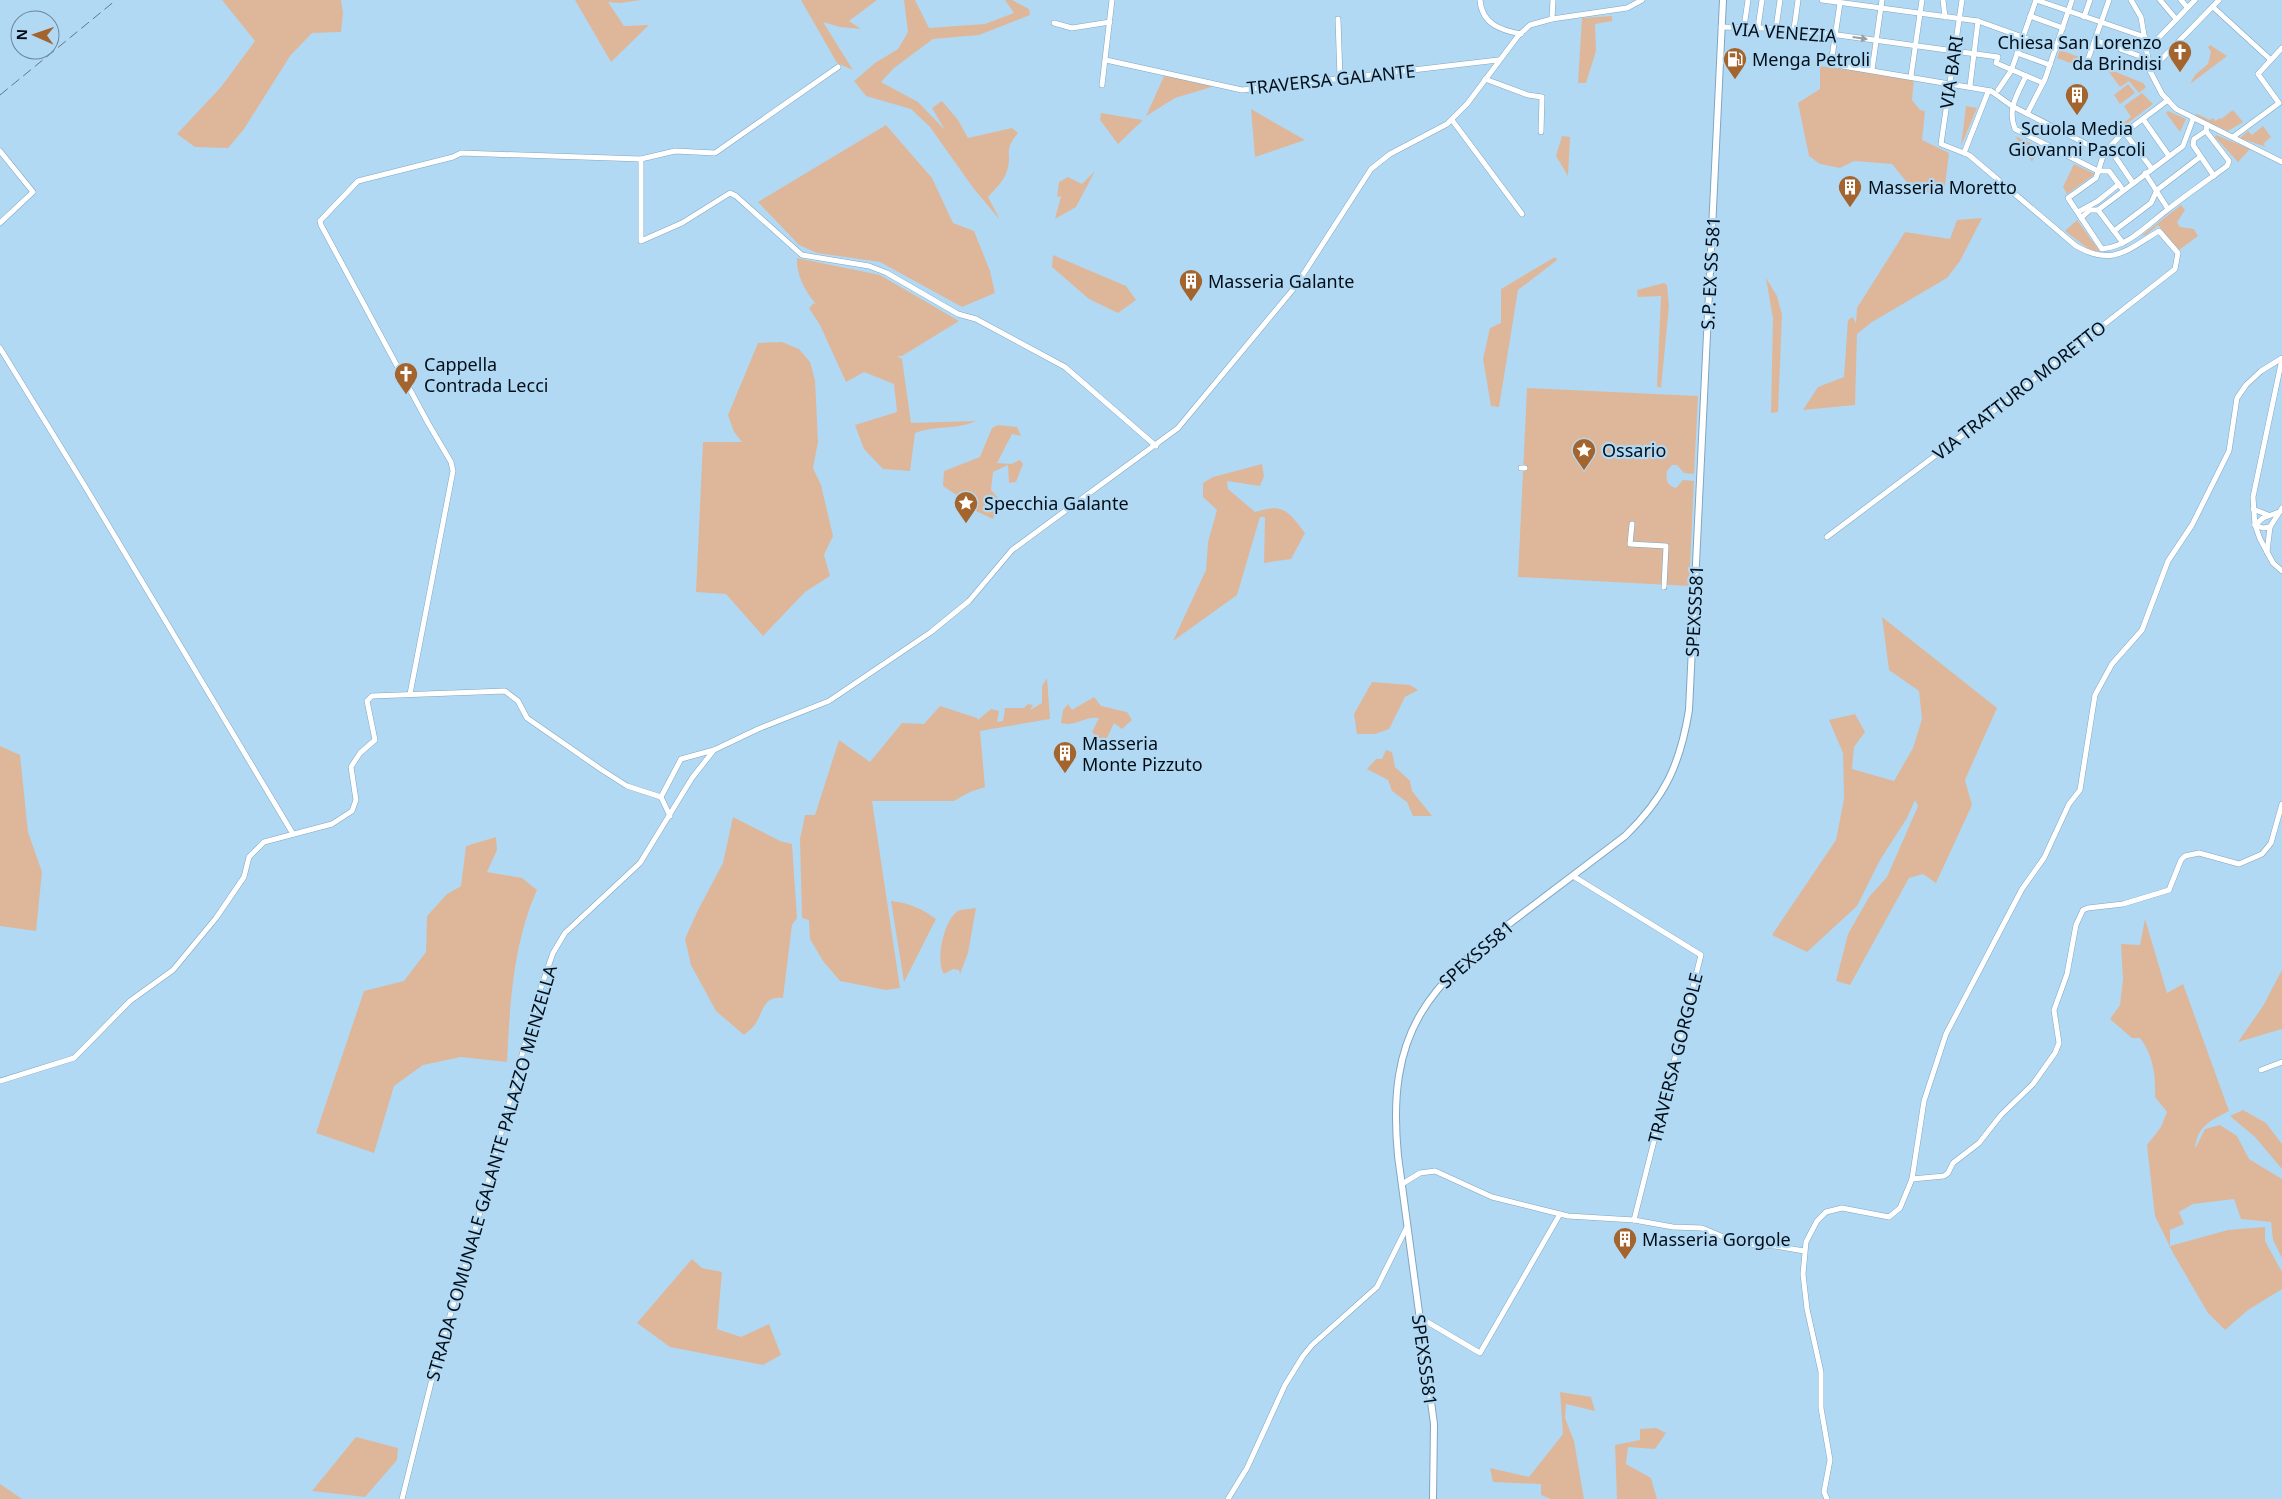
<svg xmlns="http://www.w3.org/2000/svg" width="2282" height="1499" viewBox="0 0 2282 1499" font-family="'Noto Sans',sans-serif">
  <rect width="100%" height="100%" fill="#b2d9f4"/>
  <g fill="#deb79a">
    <path d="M 222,0 L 341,0 L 343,13 L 341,32 L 312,33 L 290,56 L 244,129 L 228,148 L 195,147 L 177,134 L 221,87 L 255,41 Z"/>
    <path d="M 575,0 L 641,0 L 620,3 L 608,2 L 624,26 L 649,25 L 611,62 Z"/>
    <path d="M 801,0 L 877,0 L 849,21 L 861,29 L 840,27 L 823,22 L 853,70 L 837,63 Z"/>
    <path d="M 904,0 L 915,0 L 929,28 L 985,24 L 1014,13 L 1005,0 L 1012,0 L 1029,9 L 1030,15 L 979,35 L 933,39 L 894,68 L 881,82 L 918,102 L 945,130 L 932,108 L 942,101 L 958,120 L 968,138 L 1012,128 L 1018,133 C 1002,153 1013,152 1007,171 C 1004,181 995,189 988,197 L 1000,220 L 974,189 L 930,127 L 911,109 L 866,96 L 854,81 L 875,63 L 898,49 L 908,32 Z"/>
    <path d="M 1612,16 L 1612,21 L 1595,24 L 1596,51 L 1586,83 L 1578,83 L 1582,18 Z"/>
    <path d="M 2210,45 L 2227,56 L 2190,84 L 2195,75 L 2208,64 L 2211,52 L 2208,47 Z"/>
    <path d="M 2060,50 L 2085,59 L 2081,67 L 2057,58 Z"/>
    <path d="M 1820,66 L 1914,79 L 1912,100 L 1920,110 L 1925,111 L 1922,140 L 1949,153 L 1944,193 L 1914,191 L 1892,164 L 1854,161 L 1840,168 L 1820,164 L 1809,156 L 1798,103 L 1820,89 Z"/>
    <path d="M 2106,68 L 2143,83 L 2146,87 L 2139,93 L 2129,81 L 2120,87 Z"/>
    <path d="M 1165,74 L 1218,85 L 1175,98 L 1146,116 Z"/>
    <path d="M 2128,84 L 2135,93 L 2120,104 L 2114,95 Z"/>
    <path d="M 2142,93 L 2153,104 L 2111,136 L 2109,134 L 2131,117 L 2124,106 Z"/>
    <path d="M 1966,106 L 1977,108 L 1961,146 Z"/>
    <path d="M 1251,109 L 1305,140 L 1255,157 Z"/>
    <path d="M 2233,110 L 2243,122 L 2228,131 L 2194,116 L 2197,114 L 2210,120 L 2213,118 L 2215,121 L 2220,118 L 2221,119 Z"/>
    <path d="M 2168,111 L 2186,119 L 2180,132 L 2166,113 Z"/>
    <path d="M 1101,113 L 1143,120 L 1118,144 L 1100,120 Z"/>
    <path d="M 886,125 L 932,178 L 953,223 L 974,231 L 990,271 L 995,293 L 962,307 L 880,262 L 817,253 L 799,245 L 758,202 Z"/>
    <path d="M 2263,126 L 2271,137 L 2263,144 L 2266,147 L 2240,138 L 2248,131 L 2252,135 Z"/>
    <path d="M 2216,135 L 2250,149 L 2238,162 L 2215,137 Z"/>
    <path d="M 1562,136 L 1570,137 L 1568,176 L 1556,156 Z"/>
    <path d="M 2015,136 L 2039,147 L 2032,162 Z"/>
    <path d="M 2074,164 L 2095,174 L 2067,194 L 2063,187 Z"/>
    <path d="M 1095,171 L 1076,207 L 1055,219 L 1061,196 L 1057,197 L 1059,182 L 1068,177 L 1082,184 Z"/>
    <path d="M 2181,205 L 2185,210 L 2177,222 L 2180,227 L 2194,229 L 2198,236 L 2179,250 L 2158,225 L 2146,235 L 2141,236 Z"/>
    <path d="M 1982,218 L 1960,261 L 1947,278 L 1872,322 L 1857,334 L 1855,405 L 1803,410 L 1818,387 L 1844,377 L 1848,320 L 1853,317 L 1856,323 L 1857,308 L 1905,232 L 1950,239 L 1957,220 Z"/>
    <path d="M 2077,220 L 2100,252 L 2090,250 L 2065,231 Z"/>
    <path d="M 1053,255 L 1126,286 L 1136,300 L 1118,313 L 1089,299 L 1052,267 Z"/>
    <path d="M 1555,257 L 1557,260 L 1518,290 L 1499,407 L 1491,406 L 1483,359 L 1490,328 L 1501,323 L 1501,289 Z"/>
    <path d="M 797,258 L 880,275 L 959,321 L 902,356 L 897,356 L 902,359 L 911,423 L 976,421 C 957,430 935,425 915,433 L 910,471 L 883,469 L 864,449 L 855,425 L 897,412 L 894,384 L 864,372 L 846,382 L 820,325 L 809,308 L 814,303 L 817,305 C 806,293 796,275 797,258 Z"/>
    <path d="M 1766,278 L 1777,296 L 1782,315 L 1778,412 L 1771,413 L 1773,319 Z"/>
    <path d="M 1664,283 L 1667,285 L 1669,306 L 1661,388 L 1657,386 L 1661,296 L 1638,297 L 1637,290 Z"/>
    <path d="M 782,342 L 799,349 L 810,362 L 815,380 L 818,442 L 813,468 L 821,485 L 833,536 L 824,555 L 830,576 L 805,592 L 763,636 L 726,594 L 696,592 L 703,442 L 742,442 L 734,432 L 728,415 L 758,343 Z"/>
    <path d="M 1527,388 L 1698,396 L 1694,474 L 1684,473 L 1677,465 L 1672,465 L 1667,471 C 1666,480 1666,485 1676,488 L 1683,480 L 1694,481 L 1689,586 L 1518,577 Z"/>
    <path d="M 998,425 L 1017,427 L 1021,436 L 1012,434 L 997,463 L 1011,464 L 1020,460 L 1023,464 L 1016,482 L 1009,483 L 1008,465 L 993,472 L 991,490 L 999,499 L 993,519 L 963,505 L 954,505 L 961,498 L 943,486 L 944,471 L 980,457 L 992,428 Z"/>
    <path d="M 1262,464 L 1264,476 L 1260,486 L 1227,481 L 1228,489 L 1255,512 C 1283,503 1288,511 1305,533 L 1291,559 L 1264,563 L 1265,517 L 1260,517 L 1237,595 L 1173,641 L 1206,570 L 1208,542 L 1217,510 L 1203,497 L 1203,483 L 1213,477 Z"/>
    <path d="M 1882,617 L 1997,708 L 1965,780 L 1972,805 L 1936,883 L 1923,874 L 1909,878 L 1850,985 L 1836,981 L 1848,934 L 1869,897 L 1887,877 L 1918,806 L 1915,800 L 1907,818 L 1880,860 L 1857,906 L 1807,952 L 1772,935 L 1836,840 L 1844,799 L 1843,753 L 1829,720 L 1855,714 L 1865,732 L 1854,747 L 1852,769 L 1894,781 L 1913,748 L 1922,719 L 1919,691 L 1889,670 Z"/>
    <path d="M 1047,678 L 1050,719 L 980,731 L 985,787 L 970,792 L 954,801 L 872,801 L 900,988 L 886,990 L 840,981 L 823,961 L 810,939 L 809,920 L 802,918 L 800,839 L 805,815 L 815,815 L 839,740 L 870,762 L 902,723 L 924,724 L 940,706 L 977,718 L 978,720 L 991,709 L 999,711 L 997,722 L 1003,721 L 1005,708 L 1024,708 L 1028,704 L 1033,705 L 1030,710 L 1042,703 L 1042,686 Z"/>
    <path d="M 1372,682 L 1410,685 L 1418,690 L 1405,697 L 1389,729 L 1375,734 L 1357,734 L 1354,714 Z"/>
    <path d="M 1094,697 L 1101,706 L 1127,712 L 1132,720 L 1122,729 L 1114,723 L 1107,738 L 1098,738 L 1092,732 L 1099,718 C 1083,716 1077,727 1061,723 L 1063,710 L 1068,704 L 1072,710 Z"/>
    <path d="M 0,746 L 20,755 L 28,832 L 42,872 L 36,931 L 0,926 Z"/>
    <path d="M 1386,750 L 1392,752 L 1395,767 L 1410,781 L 1412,791 L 1432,816 L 1413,816 L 1407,802 L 1392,791 L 1388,780 L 1367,769 L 1376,759 L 1382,759 Z"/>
    <path d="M 733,817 L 780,841 L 792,844 L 797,918 L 792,925 L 783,998 C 764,996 764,1009 756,1023 C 753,1028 748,1031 744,1035 L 716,1011 L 691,965 L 685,939 L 697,912 L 723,863 Z"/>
    <path d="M 496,837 L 497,850 L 487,872 L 522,878 L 537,890 C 513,944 510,1004 507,1062 L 461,1057 L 423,1065 L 394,1086 L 374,1153 L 316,1133 L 364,991 L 404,981 L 426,952 L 427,916 L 447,894 L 461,886 L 466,846 Z"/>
    <path d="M 891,901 C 909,903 921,908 936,919 L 904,982 Z"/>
    <path d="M 976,908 L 968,953 L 960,974 L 959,970 L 953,969 L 944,974 C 935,961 944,916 960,910 C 965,909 971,909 976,908 Z"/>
    <path d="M 2145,919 L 2167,993 L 2183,984 L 2229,1111 C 2210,1121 2197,1126 2195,1149 L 2205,1129 L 2220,1125 L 2237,1136 L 2249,1159 L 2282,1179 L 2282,1258 L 2273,1240 L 2271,1222 L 2241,1219 L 2234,1199 L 2193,1204 L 2179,1212 L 2184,1224 L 2170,1230 L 2170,1246 L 2228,1230 L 2265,1227 L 2265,1241 L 2282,1272 L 2282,1289 L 2248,1310 L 2225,1330 L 2208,1313 L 2173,1253 L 2155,1216 L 2147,1145 L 2161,1127 L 2167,1112 L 2155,1097 C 2156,1076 2153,1055 2140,1038 L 2132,1038 L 2110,1019 L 2120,1005 L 2123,979 L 2121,944 L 2140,945 Z"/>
    <path d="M 2282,970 L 2282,1029 L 2238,1042 L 2263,1006 Z"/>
    <path d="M 2243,1110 L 2266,1123 L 2282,1144 L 2282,1169 L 2255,1137 L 2230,1116 Z"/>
    <path d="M 692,1259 L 702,1268 L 722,1272 L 717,1329 L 741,1337 L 769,1324 L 781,1355 L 763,1365 L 670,1347 L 637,1323 Z"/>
    <path d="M 1560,1392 L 1591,1397 L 1595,1411 L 1566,1404 L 1565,1418 L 1574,1441 L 1584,1499 L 1551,1499 L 1541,1495 L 1541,1484 L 1493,1482 L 1490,1468 L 1529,1477 L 1563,1434 Z"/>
    <path d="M 1656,1428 L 1666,1433 L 1655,1449 L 1628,1447 L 1626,1464 L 1651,1478 L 1657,1499 L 1617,1499 L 1615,1445 L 1640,1440 L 1640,1429 Z"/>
    <path d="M 356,1437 L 398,1448 L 397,1460 L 365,1497 L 312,1491 Z"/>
    <path d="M 0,1484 L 22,1499 L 0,1499 Z"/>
  </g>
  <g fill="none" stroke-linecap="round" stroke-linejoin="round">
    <g stroke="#80a6c0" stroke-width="6">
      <g id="minor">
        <path d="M 1480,0 C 1482,24 1500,30 1521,34"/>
        <path d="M 1822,0 L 1978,21 L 2056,49"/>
        <path d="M 1943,0 L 1945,17"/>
        <path d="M 2036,0 L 2145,37"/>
        <path d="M 2131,0 L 2141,17 L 2150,71 L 2162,94 L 2176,109 L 2282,162"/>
        <path d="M 2160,0 L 2176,19"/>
        <path d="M 2181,0 L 2187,7"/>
        <path d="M 1840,3 L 1831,64 L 1991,91 L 2012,106 L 2104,153 L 2114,155 L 2133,183"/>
        <path d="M 2213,7 L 2271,60"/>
        <path d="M 2030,16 L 2063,28"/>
        <path d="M 2084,17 L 2090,0"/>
        <path d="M 1338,19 L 1340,78"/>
        <path d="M 1552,19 L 1553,0"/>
        <path d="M 1054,23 L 1072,28 L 1110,22"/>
        <path d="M 1721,27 L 1794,29 L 1998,57 L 1996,63 L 2043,83"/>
        <path d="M 1744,27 L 1748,0"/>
        <path d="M 1758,27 L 1762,0"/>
        <path d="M 1776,28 L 1780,0"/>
        <path d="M 1794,29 L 1798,0"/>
        <path d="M 2095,40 L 2148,59"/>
        <path d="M 2147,50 L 2195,0"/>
        <path d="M 2017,53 L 2050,65"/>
        <path d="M 1106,60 L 1242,90 L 1498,60"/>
        <path d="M 2087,62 L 2109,0"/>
        <path d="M 1872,70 L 1882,0"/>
        <path d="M 2150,71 L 2219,0"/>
        <path d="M 1911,76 L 1922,0"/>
        <path d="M 2026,76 C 2017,95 2007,109 2015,129 L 2098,171 L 2109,171 L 2123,190"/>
        <path d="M 1485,79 L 1528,95 L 1542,97 L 1541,132"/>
        <path d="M 1102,85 L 1112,0"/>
        <path d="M 1970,86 L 1978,21"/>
        <path d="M 1998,90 L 2011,71 L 2036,0"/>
        <path d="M 2168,100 L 2120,136 L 2104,153 L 2096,178 L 2068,198 L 2102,249 C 2130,246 2149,223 2171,207 C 2189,193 2208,180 2227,166 L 2229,161 L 2206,131 L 2207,125"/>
        <path d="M 2027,114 L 2045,79 L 2072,0"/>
        <path d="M 2143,119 L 2169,156"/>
        <path d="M 1452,120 L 1522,214"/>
        <path d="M 2206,131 L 2194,139 L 2193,145 L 2214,176"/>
        <path d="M 2125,133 L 2152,169"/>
        <path d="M 2233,137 L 2279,103 L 2258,74 L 2282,48"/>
        <path d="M 0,151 L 33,192 L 0,223"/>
        <path d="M 1964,153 L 1988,92 L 1991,91"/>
        <path d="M 641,159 L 675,151 L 715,153 L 838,67"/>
        <path d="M 2145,173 L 2168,209"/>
        <path d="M 2098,210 L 2123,243"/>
        <path d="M 2078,212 L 2098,201 L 2119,184"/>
        <path d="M 2081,218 L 2090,210 L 2098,210 L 2183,146 L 2193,119"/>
        <path d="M 2114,231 L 2151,203 L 2157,190 L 2200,157"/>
        <path d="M 0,348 L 86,488 L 293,834"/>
        <path d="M 2282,359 L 2253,497 L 2255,525 L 2260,539 L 2273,563 L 2282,571"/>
        <path d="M 1521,468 L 1525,468"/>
        <path d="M 2253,509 L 2268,515"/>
        <path d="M 1632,524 L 1630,544 L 1666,546 L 1664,587"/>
        <path d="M 2255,525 L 2263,518 L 2279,512"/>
        <path d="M 2255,525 L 2263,528 L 2270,527"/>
        <path d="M 1827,537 L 1968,431 L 2175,269 L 2178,253 L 2159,231 C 2127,250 2113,267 2076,246 L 1969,155 L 1941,144 L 1962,0"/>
        <path d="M 2267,552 L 2270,527 L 2282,508"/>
        <path d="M 410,694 L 453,471 L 451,462 L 428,423 L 321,225 L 320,221 L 358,181 L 453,157 L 461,153 L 641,159 L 641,241 L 682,223 L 730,193 L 736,196 L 802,255 L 869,266 L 887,273 L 958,314 L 976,319 L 1065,367 L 1156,446"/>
        <path d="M 661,797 L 670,816"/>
        <path d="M 1573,876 L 1701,955 L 1634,1220"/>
        <path d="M 2261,1070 L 2282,1062"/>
        <path d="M 0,1081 L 74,1058 L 130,1001 L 173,970 L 216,918 L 244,877 L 249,857 L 264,842 L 332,824 L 352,811 L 356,800 L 351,767 L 360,753 L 375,740 L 367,701 L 372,696 L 505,691 L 518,701 L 527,718 L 602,770 L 627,786 L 661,797 L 681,759 L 714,750"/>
        <path d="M 1912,1179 L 1944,1176 L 1948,1173 L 1953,1163 L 1979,1143 L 2001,1115 L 2033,1084 L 2055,1053 L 2059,1043 L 2054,1010 L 2067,974 L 2076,925 L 2083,910 L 2088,908 L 2123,904 L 2169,890 L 2181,860 L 2185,856 L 2199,853 L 2239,864 L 2262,854 L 2271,843 L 2282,804"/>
        <path d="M 1402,1184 L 1420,1173 L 1435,1171 L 1492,1197 L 1568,1216 L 1634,1220 L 1673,1227 L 1702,1228 L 1740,1244 L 1775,1246 L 1804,1251"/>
        <path d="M 1419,1317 L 1480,1353 L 1560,1214"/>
        <path d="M 402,1499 L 437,1359 L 470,1249 L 537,999 L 553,953 L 565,933 L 640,863 L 692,778 L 714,750 L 758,729 L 829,701 L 931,632 L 969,601 L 1012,550 L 1178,428 L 1295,287 L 1371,169 L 1390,154 L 1447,124 L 1467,104 L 1518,36 L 1530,25 L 1552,19 L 1627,8 L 1642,0"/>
        <path d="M 1228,1499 L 1247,1468 L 1285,1385 L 1303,1356 L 1312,1345 L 1377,1287 L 1407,1227"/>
        <path d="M 1827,1499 L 1824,1492 L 1830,1460 L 1821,1408 L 1821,1372 L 1807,1309 L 1803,1274 L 1806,1242 L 1817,1221 L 1826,1212 L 1842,1208 L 1889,1217 L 1900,1208 L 1912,1179 L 1924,1101 L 1946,1034 L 2022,889 L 2044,858 L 2069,804 L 2080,790 L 2095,695 L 2112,664 L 2142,630 L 2168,561 L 2192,525 L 2229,451 L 2237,398 L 2246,385 L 2261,371 L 2282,358"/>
      </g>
    </g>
    <g stroke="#80a6c0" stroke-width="8">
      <path id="major" d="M 1433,1499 L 1434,1424 L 1398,1156 C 1386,1031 1427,986 1522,914 C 1556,888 1591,862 1625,836 C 1665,797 1680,765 1689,710 L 1723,0"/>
    </g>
    <use href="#minor" stroke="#fff" stroke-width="5"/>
    <use href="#major" stroke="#fff" stroke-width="6"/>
    <path stroke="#5e788a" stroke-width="1" stroke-dasharray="10 5" stroke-linecap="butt" d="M 0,95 L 116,0"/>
  </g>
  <defs><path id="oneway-solid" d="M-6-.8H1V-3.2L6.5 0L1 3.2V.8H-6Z" transform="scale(1.25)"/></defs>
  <use fill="#9a9fa2" href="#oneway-solid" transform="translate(1860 38) rotate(8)"/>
  <defs>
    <g id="church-pin" transform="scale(1.25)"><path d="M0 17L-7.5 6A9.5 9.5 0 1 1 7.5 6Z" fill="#a4642d" stroke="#b2d9f4"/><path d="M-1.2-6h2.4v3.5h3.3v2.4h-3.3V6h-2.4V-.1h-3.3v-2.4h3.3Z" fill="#fff"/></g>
    <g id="fuel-pin" transform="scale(1.25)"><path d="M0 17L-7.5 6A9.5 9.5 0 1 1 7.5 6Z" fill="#a4642d" stroke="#b2d9f4"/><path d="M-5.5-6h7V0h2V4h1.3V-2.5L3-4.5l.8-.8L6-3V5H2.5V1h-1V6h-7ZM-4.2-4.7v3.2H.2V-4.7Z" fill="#fff"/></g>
    <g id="building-pin" transform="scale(1.25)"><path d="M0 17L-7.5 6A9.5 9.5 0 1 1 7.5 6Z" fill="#a4642d" stroke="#b2d9f4"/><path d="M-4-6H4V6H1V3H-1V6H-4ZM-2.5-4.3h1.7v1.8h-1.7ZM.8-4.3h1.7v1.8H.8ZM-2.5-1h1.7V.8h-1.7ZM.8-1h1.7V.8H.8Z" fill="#fff"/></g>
    <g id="sight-pin" transform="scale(1.25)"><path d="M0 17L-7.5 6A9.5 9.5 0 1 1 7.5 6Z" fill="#a4642d" stroke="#b2d9f4"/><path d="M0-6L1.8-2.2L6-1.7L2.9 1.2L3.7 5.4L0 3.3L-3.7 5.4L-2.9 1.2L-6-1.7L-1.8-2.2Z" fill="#fff"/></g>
  </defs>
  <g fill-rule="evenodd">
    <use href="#church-pin" x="2180" y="52"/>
    <use href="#fuel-pin" x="1735" y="59"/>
    <use href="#building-pin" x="2077" y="95"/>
    <use href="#building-pin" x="1850" y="187"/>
    <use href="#building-pin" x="1191" y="281"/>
    <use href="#church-pin" x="406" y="374"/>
    <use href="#sight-pin" x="1584" y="450"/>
    <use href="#sight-pin" x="966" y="503"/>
    <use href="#building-pin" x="1065" y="753"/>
    <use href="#building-pin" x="1625" y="1239"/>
  </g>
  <g text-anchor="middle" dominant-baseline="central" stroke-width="4.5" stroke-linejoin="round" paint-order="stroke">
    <g font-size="18" fill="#020e17" stroke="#b2d9f4">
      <text transform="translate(1784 32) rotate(4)">VIA VENEZIA</text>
      <text transform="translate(1951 72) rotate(-82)">VIA BARI</text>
      <text transform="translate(1331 79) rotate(-6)">TRAVERSA GALANTE</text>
      <text transform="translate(1710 273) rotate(-87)">S.P. EX SS 581</text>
      <text transform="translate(2019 390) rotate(-38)">VIA TRATTURO MORETTO</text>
      <text transform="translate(1694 611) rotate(-87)">SPEXSS581</text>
      <text transform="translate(1476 954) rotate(-41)">SPEXSS581</text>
      <text transform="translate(1675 1058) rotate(-76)">TRAVERSA GORGOLE</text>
      <text transform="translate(491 1173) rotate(-74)">STRADA COMUNALE GALANTE PALAZZO MENZELLA</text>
      <text transform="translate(1425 1360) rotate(82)">SPEXSS581</text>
    </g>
    <g font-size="18" fill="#020e17" stroke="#b2d9f4" text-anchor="start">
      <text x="2162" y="42" text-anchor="end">Chiesa San Lorenzo<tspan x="2162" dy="21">da Brindisi</tspan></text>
      <text x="1752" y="59">Menga Petroli</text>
      <text x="2077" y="128" text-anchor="middle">Scuola Media<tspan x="2077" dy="21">Giovanni Pascoli</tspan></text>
      <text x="1868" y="187">Masseria Moretto</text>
      <text x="1208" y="281">Masseria Galante</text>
      <text x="424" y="364">Cappella<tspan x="424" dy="21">Contrada Lecci</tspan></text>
      <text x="1602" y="450">Ossario</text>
      <text x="984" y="503">Specchia Galante</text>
      <text x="1082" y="743">Masseria<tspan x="1082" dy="21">Monte Pizzuto</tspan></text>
      <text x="1642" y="1239">Masseria Gorgole</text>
    </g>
  </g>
  <g transform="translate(35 35) rotate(272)"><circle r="24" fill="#b2d9f4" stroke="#6c889c"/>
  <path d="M0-4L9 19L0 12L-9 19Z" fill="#a4642d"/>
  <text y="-8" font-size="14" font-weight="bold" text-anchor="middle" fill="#020e17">N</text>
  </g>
</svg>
